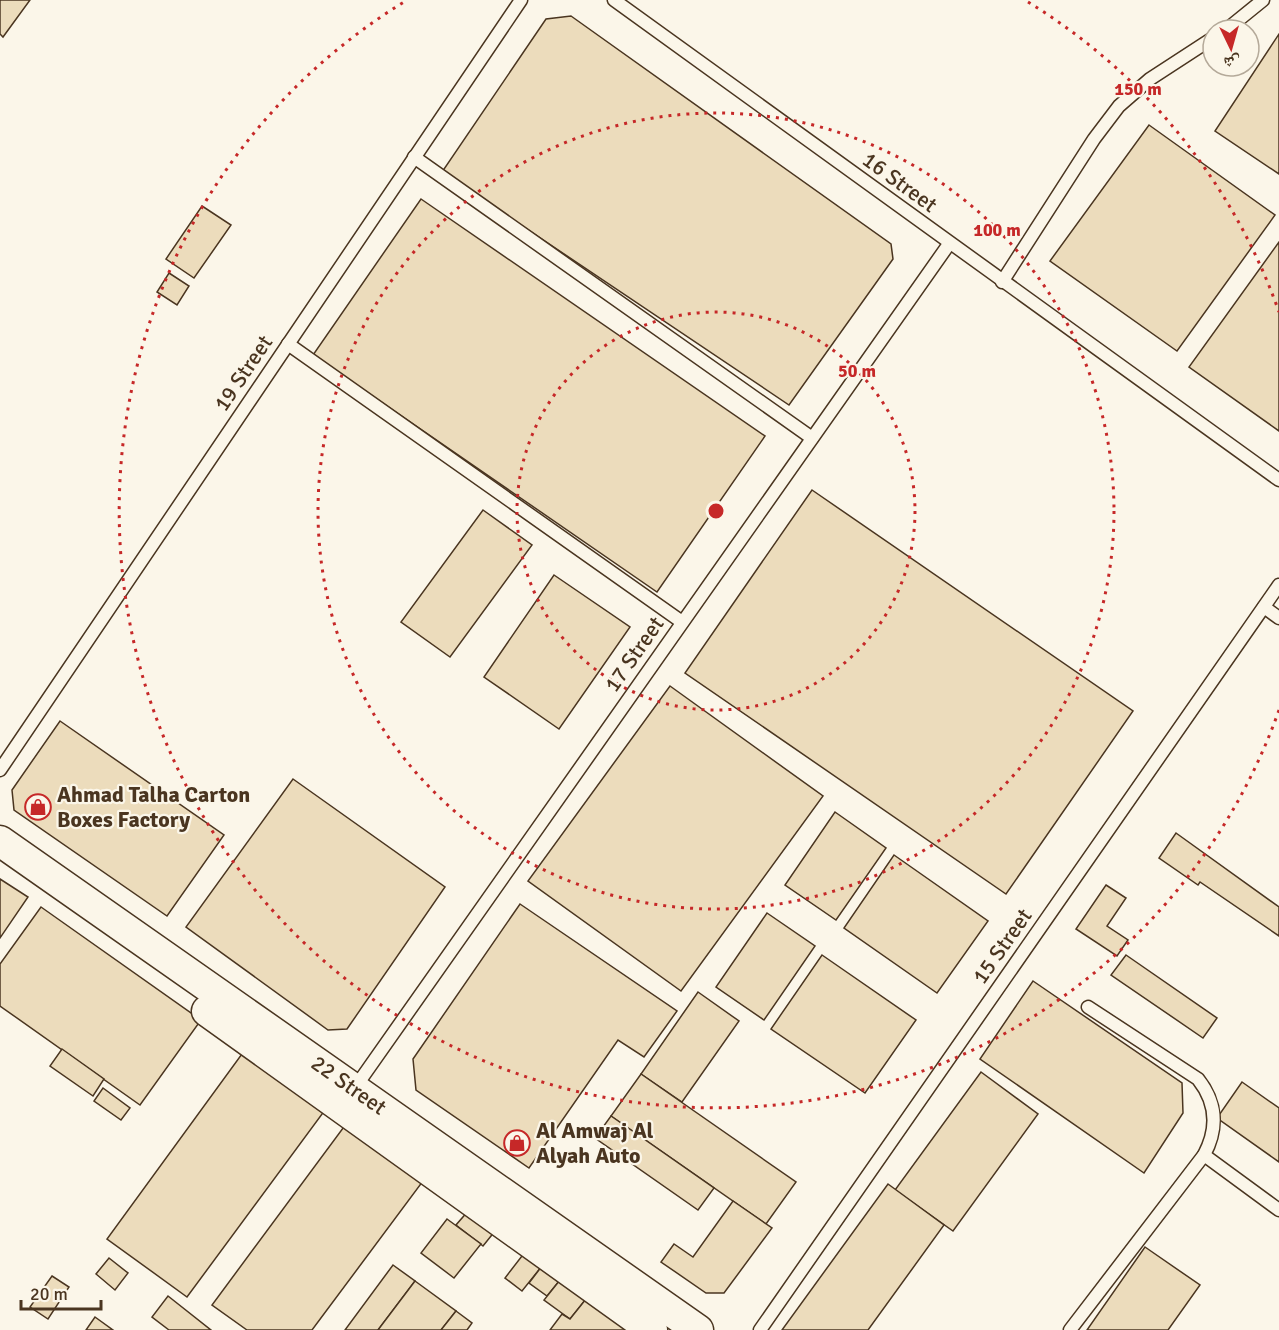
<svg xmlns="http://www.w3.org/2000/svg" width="1279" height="1330" viewBox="0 0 1279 1330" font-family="Signika,'Noto Naskh Arabic',sans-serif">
  <rect width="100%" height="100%" fill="#fbf6e9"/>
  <g fill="#ecdcbc" stroke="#4a3520" stroke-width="1.5">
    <path d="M 0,0 L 30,0 L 3,37 L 0,34 Z"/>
    <path d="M 571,16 L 891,244 L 893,259 L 789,405 L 442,172 L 546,19 Z"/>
    <path d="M 1279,34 L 1279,174 L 1215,131 Z"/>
    <path d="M 1149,125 L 1275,215 L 1177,351 L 1050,261 Z"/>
    <path d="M 421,199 L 765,436 L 657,592 L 313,355 Z"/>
    <path d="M 202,206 L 231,225 L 194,278 L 166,259 Z"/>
    <path d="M 1279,242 L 1279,431 L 1189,367 Z"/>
    <path d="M 169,273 L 189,286 L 177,305 L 157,292 Z"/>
    <path d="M 812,490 L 1133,711 L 1006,894 L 685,673 Z"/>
    <path d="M 483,510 L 532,545 L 450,657 L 401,622 Z"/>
    <path d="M 554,575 L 630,627 L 559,729 L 484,677 Z"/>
    <path d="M 670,686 L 823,796 L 681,991 L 528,881 Z"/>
    <path d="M 60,721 L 224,835 L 167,916 L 14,810 L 12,790 Z"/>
    <path d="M 293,779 L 445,887 L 347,1029 L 328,1030 L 186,927 Z"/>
    <path d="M 835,812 L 886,848 L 836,920 L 785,885 Z"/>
    <path d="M 1176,833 L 1279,907 L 1279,936 L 1200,882 L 1198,885 L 1159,858 Z"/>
    <path d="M 894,855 L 988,921 L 937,993 L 844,928 Z"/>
    <path d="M 0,879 L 28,897 L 0,938 Z"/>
    <path d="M 1106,885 L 1126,898 L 1107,926 L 1128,940 L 1117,956 L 1076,929 Z"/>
    <path d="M 520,904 L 677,1011 L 644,1057 L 618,1040 L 529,1168 L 416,1090 L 413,1059 Z"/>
    <path d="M 41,907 L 201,1020 L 140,1105 L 0,1006 L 0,964 Z"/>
    <path d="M 767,913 L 815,946 L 764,1020 L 716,987 Z"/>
    <path d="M 822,955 L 916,1020 L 865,1093 L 771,1029 Z"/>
    <path d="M 1126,955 L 1217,1018 L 1203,1038 L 1111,975 Z"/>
    <path d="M 1033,981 L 1182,1083 L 1183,1113 L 1144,1173 L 980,1059 Z"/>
    <path d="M 698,992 L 739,1021 L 682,1102 L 641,1074 Z"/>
    <path d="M 247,1047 L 328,1106 L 187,1297 L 107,1239 Z"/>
    <path d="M 62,1049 L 104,1079 L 93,1096 L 50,1066 Z"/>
    <path d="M 981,1072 L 1038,1114 L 953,1231 L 895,1190 Z"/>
    <path d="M 641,1074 L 796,1182 L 766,1224 L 611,1116 Z"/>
    <path d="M 1242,1082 L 1279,1108 L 1279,1162 L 1217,1118 Z"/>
    <path d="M 103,1088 L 130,1108 L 121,1120 L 94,1101 Z"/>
    <path d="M 611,1116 L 714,1188 L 698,1210 L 595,1138 Z"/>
    <path d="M 349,1120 L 426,1177 L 312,1330 L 247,1330 L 212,1305 Z"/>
    <path d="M 888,1184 L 944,1225 L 868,1330 L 782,1330 Z"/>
    <path d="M 733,1201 L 772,1228 L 724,1293 L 706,1293 L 661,1262 L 674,1244 L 693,1257 Z"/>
    <path d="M 469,1210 L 495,1231 L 483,1246 L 456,1225 Z"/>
    <path d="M 447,1219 L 481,1244 L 454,1278 L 421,1253 Z"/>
    <path d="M 1145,1247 L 1200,1285 L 1168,1330 L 1087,1330 Z"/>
    <path d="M 525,1252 L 542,1266 L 522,1291 L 505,1278 Z"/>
    <path d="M 109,1258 L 128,1273 L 115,1290 L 96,1274 Z"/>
    <path d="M 393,1265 L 415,1281 L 378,1330 L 345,1330 Z"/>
    <path d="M 542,1266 L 560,1280 L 547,1296 L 529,1283 Z"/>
    <path d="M 52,1276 L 69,1287 L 48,1319 L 30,1307 Z"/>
    <path d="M 560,1280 L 586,1299 L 570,1319 L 544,1300 Z"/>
    <path d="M 415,1281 L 456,1311 L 441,1330 L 378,1330 Z"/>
    <path d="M 168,1296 L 211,1330 L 169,1330 L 152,1317 Z"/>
    <path d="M 586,1299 L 627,1330 L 550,1330 L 562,1314 L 570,1319 Z"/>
    <path d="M 456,1311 L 472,1323 L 467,1330 L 441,1330 Z"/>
    <path d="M 95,1317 L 113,1330 L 86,1330 Z"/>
  </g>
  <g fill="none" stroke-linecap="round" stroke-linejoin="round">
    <g stroke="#4a3520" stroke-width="15">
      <g id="service">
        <path d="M 614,0 L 1279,480"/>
        <path d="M 1226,30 L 1263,0"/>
        <path d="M 414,157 L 812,438"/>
        <path d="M 1002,282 L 1094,139 L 1119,106 L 1150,79 L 1213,38"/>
        <path d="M 288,344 L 682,622"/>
        <path d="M 1264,607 L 1279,618"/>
        <path d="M 0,770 L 521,0"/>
        <path d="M 354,1089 L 949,244"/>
        <path d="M 1204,1155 L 1279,1210"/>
        <path d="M 760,1330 L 1279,585"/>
        <path d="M 1070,1330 L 1204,1155 C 1218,1129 1217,1103 1198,1079 L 1088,1007"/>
      </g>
    </g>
    <g stroke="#4a3520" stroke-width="33">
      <g id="tertiary">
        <path d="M 0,841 L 698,1330"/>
        <path d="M 207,1011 L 652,1330"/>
      </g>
    </g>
    <use href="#service" stroke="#fbf6e9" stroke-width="12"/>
    <use href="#tertiary" stroke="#fbf6e9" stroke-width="30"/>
  </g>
  <g fill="none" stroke="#c62828" stroke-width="3" stroke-dasharray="3 6">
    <circle cx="716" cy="511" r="199"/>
    <circle cx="716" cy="511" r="398"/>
    <path d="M1279 710A597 597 0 1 1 404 2M1028 2A597 597 0 0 1 1279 312"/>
  </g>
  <defs>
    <g id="shop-ring" transform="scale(1.35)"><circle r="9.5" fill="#fbf6e9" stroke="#c62828" stroke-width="1.5"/><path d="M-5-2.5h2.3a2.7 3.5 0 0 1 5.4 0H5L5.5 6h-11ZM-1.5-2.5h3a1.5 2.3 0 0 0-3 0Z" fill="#c62828"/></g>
  </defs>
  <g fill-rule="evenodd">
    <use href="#shop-ring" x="38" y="807"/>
    <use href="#shop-ring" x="517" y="1143"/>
  </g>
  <g text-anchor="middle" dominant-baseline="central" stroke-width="4.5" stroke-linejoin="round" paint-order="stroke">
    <g font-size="22" fill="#4a3520" stroke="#fbf6e9">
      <text transform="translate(900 182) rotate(36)">16 Street</text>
      <text transform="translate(243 373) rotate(-56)">19 Street</text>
      <text transform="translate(634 654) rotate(-55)">17 Street</text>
      <text transform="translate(1002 946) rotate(-55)">15 Street</text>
      <text transform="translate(349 1085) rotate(35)">22 Street</text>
    </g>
    <g font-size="22" font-weight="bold" fill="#4a3520" stroke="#fbf6e9" text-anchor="start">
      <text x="57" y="794">Ahmad Talha Carton<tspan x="57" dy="25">Boxes Factory</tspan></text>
      <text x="536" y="1130">Al Amwaj Al<tspan x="536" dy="25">Alyah Auto</tspan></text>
    </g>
  </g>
  <circle cx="716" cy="511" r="9" fill="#c62828" stroke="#fbf6e9" stroke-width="3"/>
  <g font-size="18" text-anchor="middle" font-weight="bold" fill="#c62828" stroke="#fbf6e9" stroke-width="4.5" stroke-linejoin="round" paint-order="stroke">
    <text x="1138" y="95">150 m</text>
    <text x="997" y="236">100 m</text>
    <text x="857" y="377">50 m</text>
  </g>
  <g transform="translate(1231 48) rotate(175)"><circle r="28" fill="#fbf6e9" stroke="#b4a999" stroke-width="1.5"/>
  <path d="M0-4.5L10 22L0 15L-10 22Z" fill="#c62828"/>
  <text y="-9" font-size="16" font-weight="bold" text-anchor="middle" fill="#4a3520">ش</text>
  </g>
  <path d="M21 1300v9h80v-9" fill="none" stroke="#4a3520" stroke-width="3"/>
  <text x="30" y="1300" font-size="18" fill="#4a3520" stroke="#fbf6e9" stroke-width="4.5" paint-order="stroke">20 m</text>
</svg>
